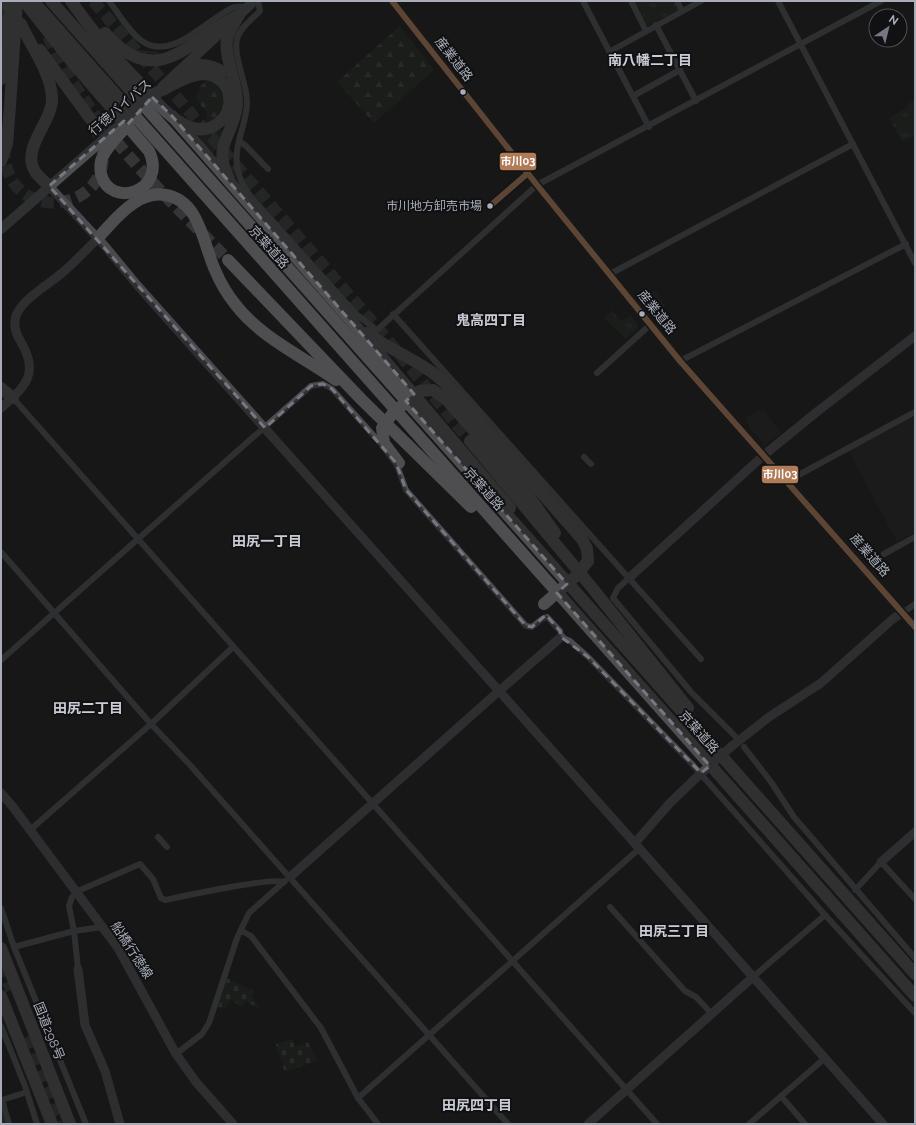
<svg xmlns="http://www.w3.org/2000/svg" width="916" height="1125" viewBox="0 0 916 1125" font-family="Raleway,'Noto Sans JP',sans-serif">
  <defs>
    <pattern id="grass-tufts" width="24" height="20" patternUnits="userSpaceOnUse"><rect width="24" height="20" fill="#1d241e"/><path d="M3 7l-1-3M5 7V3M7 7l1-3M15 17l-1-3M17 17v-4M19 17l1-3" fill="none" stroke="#3b413d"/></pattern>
    <pattern id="forest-firs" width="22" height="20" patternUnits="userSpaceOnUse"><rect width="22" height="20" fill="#1d241e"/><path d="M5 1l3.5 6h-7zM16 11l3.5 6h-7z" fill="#3b413d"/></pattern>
    <pattern id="cemetery-stones" width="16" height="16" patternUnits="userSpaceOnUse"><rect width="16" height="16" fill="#1d241e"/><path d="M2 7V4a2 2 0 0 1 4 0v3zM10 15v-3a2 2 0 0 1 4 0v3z" fill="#3b413d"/></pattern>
  </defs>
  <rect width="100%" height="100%" fill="#171717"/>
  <g fill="#212123">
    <path d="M 655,290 L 665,306 L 652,314 L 640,297 Z"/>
    <path d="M 759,411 L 760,413 L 764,411 L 781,433 L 765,445 L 751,430 L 745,418 Z"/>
    <path d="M 915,415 L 915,532 L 897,541 L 848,450 Z"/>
  </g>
  <g fill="url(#grass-tufts)">
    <path d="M 635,1 L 675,1 L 678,7 L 678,10 L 649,25 L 646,24 Z"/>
    <path d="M 915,100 L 915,135 L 902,141 L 889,118 L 908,107 L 908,104 Z"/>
    <path d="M 612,310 L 621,321 L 631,315 L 639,326 L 626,339 L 604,318 Z"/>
  </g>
  <g fill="url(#forest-firs)">
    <path d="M 400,26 L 434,70 L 374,123 L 337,82 Z"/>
    <path d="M 207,80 C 221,83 224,97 223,110 L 214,122 L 207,122 L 206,111 L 196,100 C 197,91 199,86 207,80 Z"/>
    <path d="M 220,129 L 223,131 L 217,148 L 212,154 L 196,136 Z"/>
  </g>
  <g fill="url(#cemetery-stones)">
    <path d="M 227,978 L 255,992 L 251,997 L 260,1006 L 257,1008 L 246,1001 L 242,1007 L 231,1000 L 225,1009 L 218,1007 Z"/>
    <path d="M 292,1039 L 295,1047 L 308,1042 L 318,1061 L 287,1071 L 284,1070 L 276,1044 Z"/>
  </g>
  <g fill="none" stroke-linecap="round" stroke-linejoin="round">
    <path stroke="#2a3239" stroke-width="2" d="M 138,51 L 157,53"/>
    <path stroke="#2a3239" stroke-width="12" d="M 1,1110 L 5,1124"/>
    <g stroke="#343537" stroke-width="12" stroke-dasharray="12 6" stroke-linecap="butt">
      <path d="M 93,1 L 382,333 L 470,441"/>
      <path d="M 1,20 L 3,1"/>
      <path d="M 48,36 C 88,125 162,191 228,260"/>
      <path d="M 4,147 C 3,238 142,209 92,121"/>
      <path d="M 1,965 L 11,990"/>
      <path d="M 24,1038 L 58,1124"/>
    </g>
    <g stroke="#4b4c50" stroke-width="6">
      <path d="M 109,1 C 119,14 129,32 142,41 C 172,62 206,20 232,8 C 237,6 243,7 248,7"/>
      <path d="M 258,1 L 260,11 C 252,19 240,28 237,39 C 233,57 247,83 247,102 C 247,124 234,143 237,165 C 238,178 244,188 252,198 L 357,315 L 377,330 L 537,185 L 881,1"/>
      <path d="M 583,1 L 649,127"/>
      <path d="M 631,1 L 646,31"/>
      <path d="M 677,1 L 682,11"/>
      <path d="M 778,1 L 915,263"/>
      <path d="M 656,25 L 696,101"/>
      <path d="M 609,52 L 701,1"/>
      <path d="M 633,96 L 680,70"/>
      <path d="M 239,141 L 246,146 L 268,169"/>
      <path d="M 610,274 L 853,144"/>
      <path d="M 393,314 L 701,659"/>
      <path d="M 680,361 L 906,244"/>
      <path d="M 597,373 L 651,324"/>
      <path d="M 13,398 L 657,1124"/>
      <path d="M 584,457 L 591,464"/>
      <path d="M 396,463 L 406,490 L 526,626 L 532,627 L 542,619 L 547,617 L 560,631 L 561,637 L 570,641 L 588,657 L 691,763 L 825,915 L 915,1013"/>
      <path d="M 788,482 L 793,478 L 915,412"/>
      <path d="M 1,552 L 151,724 L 190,765 L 508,1124"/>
      <path d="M 884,554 L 915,537"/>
      <path d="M 629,578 L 618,588 L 613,598 L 691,692 L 735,736"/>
      <path d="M 902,613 L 915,604"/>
      <path d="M 1,660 L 311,386 L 323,384 L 332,389 L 382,445"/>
      <path d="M 744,747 L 771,782 L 794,817 L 915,958"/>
      <path d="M 30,830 L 151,724 L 233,647"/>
      <path d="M 158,837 L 167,847"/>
      <path d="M 855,890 L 881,862 L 915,899"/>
      <path d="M 610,907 L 685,991 L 696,997 L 712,1014"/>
      <path d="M 1,908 L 14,947 L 86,1124"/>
      <path d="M 242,931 L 251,936 L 321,1028 L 358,1098 L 378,1124"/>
      <path d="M 14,947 L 74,931 L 102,927"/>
      <path d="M 78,969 L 74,931 L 69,906 L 72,897 L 78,891 L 140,864 L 153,879 L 161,898 L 165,900 C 184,896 273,877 284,882"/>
      <path d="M 753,977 L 825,915"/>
      <path d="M 1,1026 L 25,1086 L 37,1124"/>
      <path d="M 176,1054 L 202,1034 L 209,1023 L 237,938 L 249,913 L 285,881"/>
      <path d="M 781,1096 L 805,1124"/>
      <path d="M 358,1098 L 640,848"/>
      <path d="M 9,1124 L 2,1100 L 27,1092"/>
      <path d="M 749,1124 L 825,1058"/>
    </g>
    <g stroke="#4a4a4e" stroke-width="9">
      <path d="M 392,1 L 537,185 L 680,361 L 915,627"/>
      <path d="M 49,186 L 104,245 L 138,286 L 639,848 L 883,1124"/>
      <path d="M 1,408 C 25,387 40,374 21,342 C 16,334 13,325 16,316 C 21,300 49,284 62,273 C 75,262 86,250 97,239"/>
      <path d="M 629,578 L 764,455 L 818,411 L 915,336"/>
      <path d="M 732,746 L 769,717 L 821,683 L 894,618 L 902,613"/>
      <path d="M 1,793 L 13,807 L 118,948 L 176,1054 L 196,1082 L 233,1124"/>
      <path d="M 635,843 L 669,804 L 699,775"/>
      <path d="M 881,862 L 915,832"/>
      <path d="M 290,877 L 499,691 L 561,637"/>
      <path d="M 78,969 L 85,1025 L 105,1071 L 120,1124"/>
      <path d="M 588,1124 L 753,977"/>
    </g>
    <g stroke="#4d4f52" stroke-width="10">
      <path d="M 162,87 L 254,1"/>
      <path d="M 1,229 L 120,125"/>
    </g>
    <g stroke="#4e4e51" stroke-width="12">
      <path d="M 4,1 L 19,23"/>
      <path d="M 24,1 L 72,62 L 149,151 C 168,191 110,210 101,174 C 100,168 100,161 103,156 C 108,146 117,137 124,129"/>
      <path d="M 33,1 L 915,996"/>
      <path d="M 51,1 L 915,974"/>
      <path d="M 71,1 C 80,14 90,27 100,39 C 112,53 124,67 137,80 C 153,99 189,145 217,124 C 226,118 231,108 229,98 C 229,91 226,85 220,80 C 201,64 174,85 156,93"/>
      <path d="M 21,24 C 31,47 51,72 52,98 C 53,122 19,149 36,173 C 40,178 45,182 49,186"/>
      <path d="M 105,33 C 158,93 188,40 239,15"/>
      <path d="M 40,50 L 92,121"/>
      <path d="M 178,73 C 194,63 207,62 223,72"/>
      <path d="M 172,116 L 353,323 L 510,508"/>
      <path d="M 1,161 L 7,144 L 10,106"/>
      <path d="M 229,178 C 211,145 235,134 237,104 C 238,83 224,59 227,40 C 229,31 235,22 239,15"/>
      <path d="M 97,239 C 109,226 120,212 134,203 C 144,196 155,193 166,195 C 200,201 203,244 215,270 C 220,282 227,294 235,304 C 261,338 302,356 336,380"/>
      <path d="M 228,260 L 361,399 L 471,507"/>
      <path d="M 367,333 C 392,352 422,361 445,383 L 582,539 L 587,549 L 588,561"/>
      <path d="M 1,388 L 13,398"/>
      <path d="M 420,391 L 433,390 L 446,399 L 518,481 L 555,533"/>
      <path d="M 470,441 L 594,590 L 688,708"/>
      <path d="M 1,948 L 70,1124"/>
      <path d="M 1,996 L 52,1124"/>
    </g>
    <path stroke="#4a4a4e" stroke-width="9" d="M 699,775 L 732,746"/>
    <path stroke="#4d4f52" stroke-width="10" d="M 120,125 L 156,93"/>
    <g stroke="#4e4e51" stroke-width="12">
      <path d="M 1,79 L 8,18"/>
      <path d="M 10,106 L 17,1"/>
      <path d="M 124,129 L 138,108"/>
      <path d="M 399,463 L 384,443 L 382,428 L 393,413 L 420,391"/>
      <path d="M 544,604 L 577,575 L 588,561"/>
    </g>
    <g stroke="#111113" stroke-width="9">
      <g id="bus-1">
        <path d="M 392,1 L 537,185 L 680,361 L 915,627"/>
        <path d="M 490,206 L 528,173"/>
      </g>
    </g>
    <use href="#bus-1" stroke="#b07c57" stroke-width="6"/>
  </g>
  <path d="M0 0H916V1125H0ZM 152,97 L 172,116 L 414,394 L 406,401 L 567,584 L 557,593 L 710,766 L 701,773 L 588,657 L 561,637 L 560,631 L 546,615 L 532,627 L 526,626 L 406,490 L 396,463 L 332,389 L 323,384 L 311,386 L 265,428 L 49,186 L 124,121 L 127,125 Z" fill="#171717" fill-opacity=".55" fill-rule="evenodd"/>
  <path fill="none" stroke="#757880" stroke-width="3" stroke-dasharray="8 5" stroke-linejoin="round" d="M 152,97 L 172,116 L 414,394 L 406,401 L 567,584 L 557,593 L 710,766 L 701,773 L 588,657 L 561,637 L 560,631 L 546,615 L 532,627 L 526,626 L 406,490 L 396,463 L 332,389 L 323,384 L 311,386 L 265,428 L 49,186 L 124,121 L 127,125 Z"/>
  <g fill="#a8adb8" stroke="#111113" stroke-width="1.5">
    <circle cx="463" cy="92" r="3.5"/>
    <circle cx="490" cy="206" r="3.5"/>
    <circle cx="642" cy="314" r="3.5"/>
  </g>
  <g text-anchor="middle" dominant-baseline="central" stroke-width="4" stroke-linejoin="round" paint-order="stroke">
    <g font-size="12" fill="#a8adb8" stroke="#111113" text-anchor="end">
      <text x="482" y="206">市川地方卸売市場</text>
    </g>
    <g font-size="13" fill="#a8adb8" stroke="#111113">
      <text transform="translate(454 59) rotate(52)">産業道路</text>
      <text transform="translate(120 107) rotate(-41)">行徳バイパス</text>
      <text transform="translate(269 247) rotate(48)">京葉道路</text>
      <text transform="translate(657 312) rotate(51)">産業道路</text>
      <text transform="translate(484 489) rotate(48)">京葉道路</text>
      <text transform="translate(870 555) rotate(49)">産業道路</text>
      <text transform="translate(699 732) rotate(48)">京葉道路</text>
      <text transform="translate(132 950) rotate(57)">船橋行徳線</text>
      <text transform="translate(49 1031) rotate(68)">国道298号</text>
    </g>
    <g font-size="14" font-weight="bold" fill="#c9ccd4" stroke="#111113">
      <text x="650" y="60">南八幡二丁目</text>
      <text x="491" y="320">鬼高四丁目</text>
      <text x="267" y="541">田尻一丁目</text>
      <text x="88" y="708">田尻二丁目</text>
      <text x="674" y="931">田尻三丁目</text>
      <text x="477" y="1105">田尻四丁目</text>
    </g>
  </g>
  <g stroke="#111113" stroke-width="1.5">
    <rect x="499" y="152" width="38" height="19" rx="4" fill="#b07c57"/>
    <rect x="761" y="465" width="38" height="19" rx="4" fill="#b07c57"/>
  </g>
  <g font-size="11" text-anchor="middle" font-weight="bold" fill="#fff">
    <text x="518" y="165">市川03</text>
    <text x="780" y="478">市川03</text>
  </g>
  <rect width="916" height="1125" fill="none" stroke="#a8adb8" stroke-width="4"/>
  <g transform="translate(888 28) rotate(35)"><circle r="19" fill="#111113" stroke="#4d4f55"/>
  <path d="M0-3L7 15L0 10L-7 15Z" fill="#757880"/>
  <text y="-6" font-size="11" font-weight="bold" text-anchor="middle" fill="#a8adb8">N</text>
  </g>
</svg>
